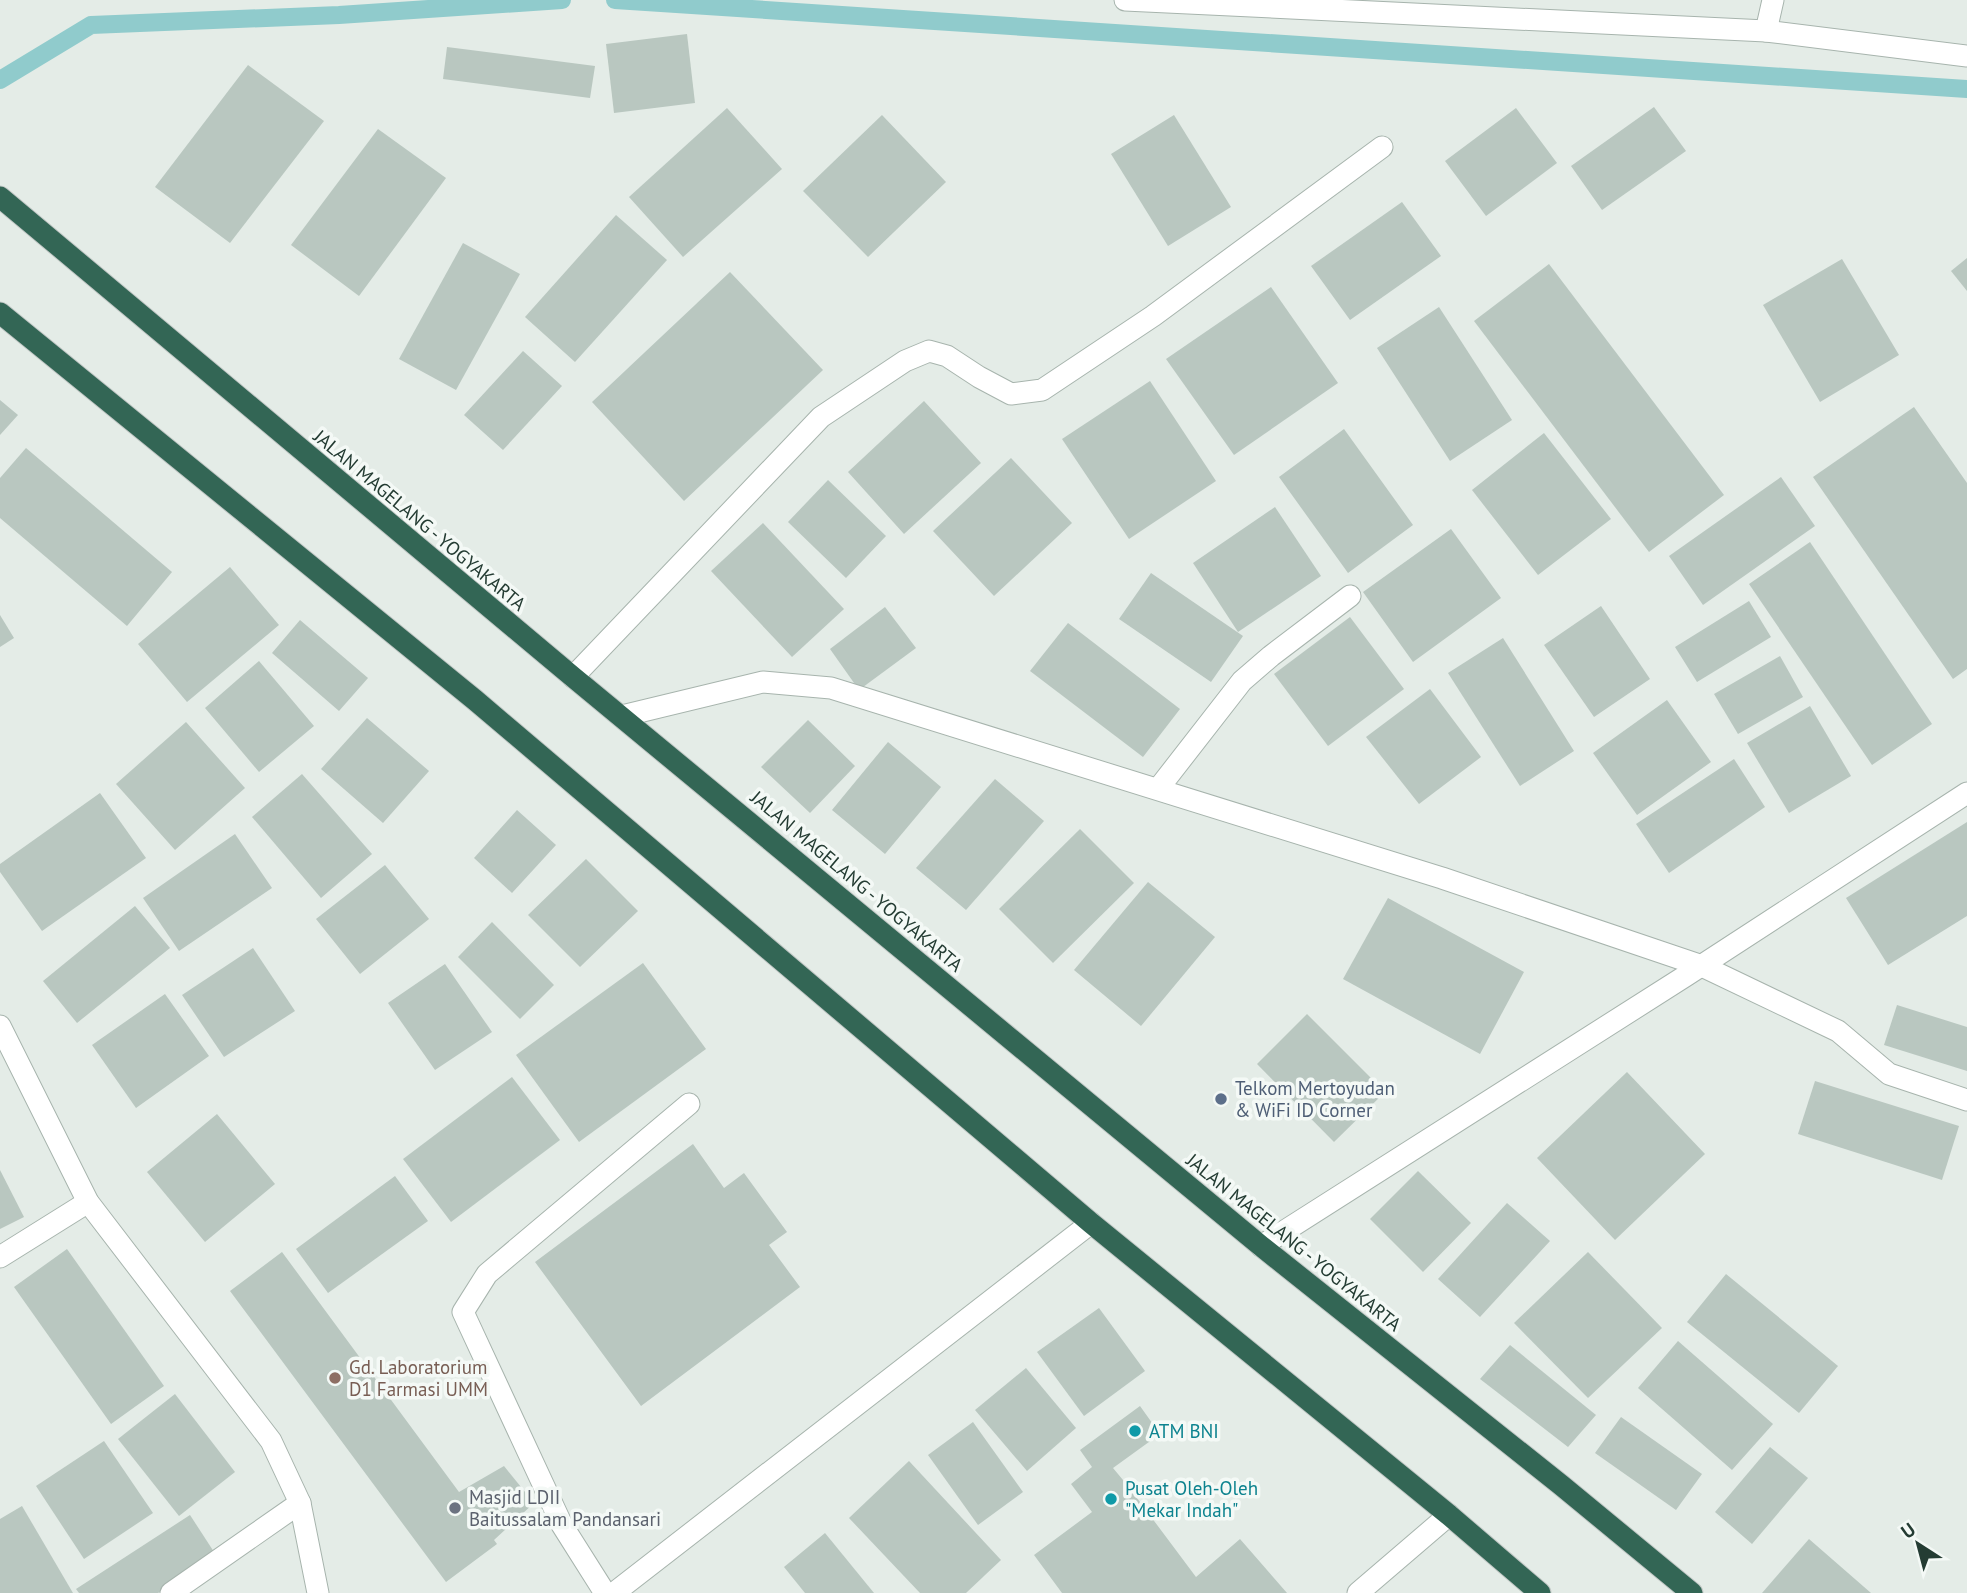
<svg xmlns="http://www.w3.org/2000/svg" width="1967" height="1593" viewBox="0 0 1967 1593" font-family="'PT Sans',sans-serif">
  <rect width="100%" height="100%" fill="#e4ece7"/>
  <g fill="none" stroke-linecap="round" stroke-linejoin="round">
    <g stroke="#90cbcc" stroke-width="18">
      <path d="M 615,0 L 1967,89"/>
      <path d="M 0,80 L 91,25 L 339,15 L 562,0"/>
    </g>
  </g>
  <g fill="#b9c7c0">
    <path d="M 687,34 L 695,103 L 614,113 L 606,44 Z"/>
    <path d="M 447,47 L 595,66 L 590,98 L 443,79 Z"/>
    <path d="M 248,65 L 324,121 L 230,243 L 155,187 Z"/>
    <path d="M 1654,107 L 1686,151 L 1602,210 L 1571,166 Z"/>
    <path d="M 727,108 L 782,169 L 683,257 L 629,197 Z"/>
    <path d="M 1516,108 L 1557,163 L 1486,216 L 1445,161 Z"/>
    <path d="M 882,115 L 946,182 L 868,257 L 803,191 Z"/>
    <path d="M 1174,115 L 1231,207 L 1168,246 L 1111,154 Z"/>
    <path d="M 378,129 L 446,178 L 359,296 L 291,245 Z"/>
    <path d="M 1402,202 L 1441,256 L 1350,320 L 1311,266 Z"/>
    <path d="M 616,215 L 667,260 L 575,362 L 525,317 Z"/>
    <path d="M 463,243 L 520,274 L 456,390 L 399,359 Z"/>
    <path d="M 1967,258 L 1967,291 L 1951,271 Z"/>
    <path d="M 1842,259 L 1899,355 L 1820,402 L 1763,305 Z"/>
    <path d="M 1549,264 L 1724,495 L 1649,552 L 1474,321 Z"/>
    <path d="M 730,272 L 823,370 L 684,501 L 592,402 Z"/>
    <path d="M 1271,287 L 1338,383 L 1234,455 L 1166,359 Z"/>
    <path d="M 1439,307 L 1512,420 L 1450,461 L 1377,348 Z"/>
    <path d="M 523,351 L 562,386 L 503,450 L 464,415 Z"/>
    <path d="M 1150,381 L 1216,481 L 1129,539 L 1062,439 Z"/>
    <path d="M 0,400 L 18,415 L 0,435 Z"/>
    <path d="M 924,401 L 981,463 L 904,534 L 848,472 Z"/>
    <path d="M 1914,407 L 1967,483 L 1967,669 L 1953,679 L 1813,477 Z"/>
    <path d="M 1344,429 L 1413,525 L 1348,573 L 1279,477 Z"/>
    <path d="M 1544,433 L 1611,519 L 1538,575 L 1472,490 Z"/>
    <path d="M 26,448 L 172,572 L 127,626 L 0,518 L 0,478 Z"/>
    <path d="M 1011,458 L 1072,523 L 994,596 L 933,531 Z"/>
    <path d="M 1781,477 L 1815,526 L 1703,605 L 1669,556 Z"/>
    <path d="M 828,480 L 886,536 L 846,578 L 788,522 Z"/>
    <path d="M 1275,507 L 1321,576 L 1238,632 L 1193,563 Z"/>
    <path d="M 763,523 L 844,609 L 792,657 L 711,571 Z"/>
    <path d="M 1451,529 L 1501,598 L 1413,662 L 1363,592 Z"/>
    <path d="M 1810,542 L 1932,724 L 1872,765 L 1749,584 Z"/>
    <path d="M 230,567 L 279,625 L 187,702 L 138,644 Z"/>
    <path d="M 1151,573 L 1243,636 L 1211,682 L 1119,619 Z"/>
    <path d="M 1749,601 L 1771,637 L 1697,682 L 1675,647 Z"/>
    <path d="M 1601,606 L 1650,679 L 1594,717 L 1544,645 Z"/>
    <path d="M 885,607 L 916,648 L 859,690 L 830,649 Z"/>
    <path d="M 0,615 L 14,638 L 0,647 Z"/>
    <path d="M 1350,617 L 1404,689 L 1328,746 L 1274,674 Z"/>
    <path d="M 300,620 L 368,678 L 339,711 L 272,653 Z"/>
    <path d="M 1068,623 L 1180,709 L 1143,757 L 1030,671 Z"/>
    <path d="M 1503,638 L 1574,751 L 1520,786 L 1448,673 Z"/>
    <path d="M 1780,656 L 1803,697 L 1738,734 L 1714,694 Z"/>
    <path d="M 259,661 L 314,726 L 259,772 L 205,708 Z"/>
    <path d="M 1430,689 L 1481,757 L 1419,804 L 1366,737 Z"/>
    <path d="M 1667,700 L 1711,762 L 1637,815 L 1593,753 Z"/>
    <path d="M 1810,706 L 1851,776 L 1789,813 L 1747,743 Z"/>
    <path d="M 367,718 L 429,771 L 383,823 L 321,769 Z"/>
    <path d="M 808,720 L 855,766 L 810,813 L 761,767 Z"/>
    <path d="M 186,722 L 245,788 L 175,850 L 116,784 Z"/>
    <path d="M 888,742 L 941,787 L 885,854 L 832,810 Z"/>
    <path d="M 1734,759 L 1765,807 L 1669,873 L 1636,824 Z"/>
    <path d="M 302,774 L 372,854 L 321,898 L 252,817 Z"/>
    <path d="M 995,779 L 1044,821 L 966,910 L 916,868 Z"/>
    <path d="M 100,793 L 146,858 L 42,931 L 0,872 L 0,864 Z"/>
    <path d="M 517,810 L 556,845 L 512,893 L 474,858 Z"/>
    <path d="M 1967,822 L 1967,916 L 1888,965 L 1846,898 Z"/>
    <path d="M 1080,829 L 1134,883 L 1053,963 L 999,909 Z"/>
    <path d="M 235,834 L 272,888 L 179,951 L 143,898 Z"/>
    <path d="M 586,859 L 638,911 L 580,967 L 528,915 Z"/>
    <path d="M 385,865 L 429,919 L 360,974 L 316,919 Z"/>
    <path d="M 1148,882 L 1215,937 L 1141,1026 L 1074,970 Z"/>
    <path d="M 1388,898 L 1524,972 L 1480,1054 L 1343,979 Z"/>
    <path d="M 135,906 L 170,948 L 77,1023 L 43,981 Z"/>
    <path d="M 492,922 L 554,985 L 520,1019 L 458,957 Z"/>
    <path d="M 253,948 L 295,1011 L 224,1057 L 182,995 Z"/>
    <path d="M 643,963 L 706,1049 L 579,1142 L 516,1055 Z"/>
    <path d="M 445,964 L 492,1032 L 435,1070 L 388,1003 Z"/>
    <path d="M 165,994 L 209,1056 L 136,1108 L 92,1045 Z"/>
    <path d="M 1897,1005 L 1967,1027 L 1967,1071 L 1884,1045 Z"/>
    <path d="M 1307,1014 L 1385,1092 L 1334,1142 L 1257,1064 Z"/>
    <path d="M 1627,1072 L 1705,1154 L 1615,1240 L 1537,1158 Z"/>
    <path d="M 512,1077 L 560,1140 L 451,1222 L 403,1159 Z"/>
    <path d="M 1815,1081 L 1959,1126 L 1942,1180 L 1798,1134 Z"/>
    <path d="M 217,1114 L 275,1184 L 205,1242 L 147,1172 Z"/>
    <path d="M 693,1144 L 724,1188 L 744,1173 L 787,1232 L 769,1245 L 800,1287 L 641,1406 L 535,1262 Z"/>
    <path d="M 0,1170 L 24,1217 L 0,1229 Z"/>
    <path d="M 1418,1171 L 1471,1223 L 1423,1272 L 1370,1219 Z"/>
    <path d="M 395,1176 L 428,1221 L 328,1293 L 296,1249 Z"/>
    <path d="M 1507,1203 L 1550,1241 L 1480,1317 L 1438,1279 Z"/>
    <path d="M 67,1249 L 164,1386 L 111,1424 L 14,1287 Z"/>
    <path d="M 282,1252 L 459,1492 L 504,1466 L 534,1503 L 494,1540 L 497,1544 L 446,1582 L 230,1291 Z"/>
    <path d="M 1588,1252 L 1662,1328 L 1588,1398 L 1514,1323 Z"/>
    <path d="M 1726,1274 L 1838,1366 L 1799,1413 L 1687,1322 Z"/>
    <path d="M 1099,1308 L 1145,1371 L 1084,1416 L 1037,1352 Z"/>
    <path d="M 1678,1341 L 1773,1424 L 1732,1470 L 1638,1388 Z"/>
    <path d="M 1510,1345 L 1596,1415 L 1568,1447 L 1480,1379 Z"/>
    <path d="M 1026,1368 L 1076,1428 L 1027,1471 L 975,1410 Z"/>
    <path d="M 175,1394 L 235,1472 L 179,1516 L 118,1439 Z"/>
    <path d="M 1140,1406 L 1160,1434 L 1113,1468 L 1128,1486 L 1196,1577 L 1240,1539 L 1287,1593 L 1062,1593 L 1034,1555 L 1092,1512 L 1071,1484 L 1092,1467 L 1080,1450 Z"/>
    <path d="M 1621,1417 L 1702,1474 L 1676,1510 L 1595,1453 Z"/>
    <path d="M 973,1422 L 1023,1492 L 978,1525 L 928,1455 Z"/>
    <path d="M 104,1441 L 153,1513 L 84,1559 L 36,1486 Z"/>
    <path d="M 1770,1447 L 1808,1478 L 1752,1544 L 1715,1512 Z"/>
    <path d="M 909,1461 L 1001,1560 L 966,1593 L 920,1593 L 849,1518 Z"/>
    <path d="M 22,1506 L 73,1593 L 0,1593 L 0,1519 Z"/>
    <path d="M 190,1515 L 216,1555 L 158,1593 L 79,1593 L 76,1589 Z"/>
    <path d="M 825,1533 L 874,1593 L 805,1593 L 784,1567 Z"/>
    <path d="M 1809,1539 L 1871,1593 L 1762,1593 Z"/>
  </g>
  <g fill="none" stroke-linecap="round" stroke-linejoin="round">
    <g stroke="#a7b4ad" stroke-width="23">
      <path id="lane" d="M 605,1593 L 562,1525 L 463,1312 L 487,1274 L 689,1104"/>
    </g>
    <g stroke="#a7b4ad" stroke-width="23">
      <g id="street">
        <path d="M 1125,0 L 1766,31 L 1967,56"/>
        <path d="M 1766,31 L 1773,0"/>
        <path d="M 573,677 L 821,417 L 905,361 L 929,351 L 947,356 L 979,377 L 1011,394 L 1042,390 L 1153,316 L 1382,147"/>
        <path d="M 622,716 L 763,682 L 831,688 L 1442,878 L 1702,966 L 1838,1031 L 1889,1074 L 1967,1100"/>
        <path d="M 1158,789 L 1242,681 L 1271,656 L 1350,596"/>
        <path d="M 0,1026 L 88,1202 L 271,1441 L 300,1503 L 318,1593"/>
        <path d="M 1261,1246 L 1687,975 L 1967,793"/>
        <path d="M 0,1257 L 88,1202"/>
        <path d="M 171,1593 L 300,1503"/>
        <path d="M 614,1593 L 1091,1223"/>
        <path d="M 1358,1593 L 1449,1515"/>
      </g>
    </g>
    <g stroke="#c2c8c6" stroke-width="23">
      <g id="highway">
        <path d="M 0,197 L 573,677 L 1261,1246 L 1561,1485 L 1692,1593"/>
        <path d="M 0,313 L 475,700 L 1091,1223 L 1449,1515 L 1540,1593"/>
      </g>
    </g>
    <use href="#lane" stroke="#fff" stroke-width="21"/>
    <use href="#street" stroke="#fff" stroke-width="21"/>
    <use href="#highway" stroke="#365" stroke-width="21"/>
  </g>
  <circle fill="#5c6f8a" stroke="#f4f9f6" stroke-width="2.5" cx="1221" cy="1099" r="7"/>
  <circle fill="#8d6e63" stroke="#f4f9f6" stroke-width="2.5" cx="335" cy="1378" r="7"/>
  <g fill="#0f9aa8" stroke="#f4f9f6" stroke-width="2.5">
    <circle cx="1135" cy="1431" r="7"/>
    <circle cx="1111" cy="1499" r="7"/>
  </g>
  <circle fill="#6b7280" stroke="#f4f9f6" stroke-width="2.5" cx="455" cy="1508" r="7"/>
  <g text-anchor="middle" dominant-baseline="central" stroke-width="7" stroke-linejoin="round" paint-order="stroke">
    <g font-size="19" fill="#243c33" stroke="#f4f9f6">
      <text transform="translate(420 520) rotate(40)">JALAN MAGELANG - YOGYAKARTA</text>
      <text transform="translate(857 881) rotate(40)">JALAN MAGELANG - YOGYAKARTA</text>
      <text transform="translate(1294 1242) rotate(39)">JALAN MAGELANG - YOGYAKARTA</text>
    </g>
    <g font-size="19" fill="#4e5e75" stroke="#f4f9f6" text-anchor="start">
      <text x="1235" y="1088">Telkom Mertoyudan<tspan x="1235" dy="22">&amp; WiFi ID Corner</tspan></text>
    </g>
    <g font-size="19" fill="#785e54" stroke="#f4f9f6" text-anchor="start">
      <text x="349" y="1367">Gd. Laboratorium<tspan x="349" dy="22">D1 Farmasi UMM</tspan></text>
    </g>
    <g font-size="19" fill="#0d838f" stroke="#f4f9f6" text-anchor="start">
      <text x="1149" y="1431">ATM BNI</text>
      <text x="1125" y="1488">Pusat Oleh-Oleh<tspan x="1125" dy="22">"Mekar Indah"</tspan></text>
    </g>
    <g font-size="19" fill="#5b616d" stroke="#f4f9f6" text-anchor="start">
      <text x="469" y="1497">Masjid LDII<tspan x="469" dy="22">Baitussalam Pandansari</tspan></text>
    </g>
  </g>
  <g transform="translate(1918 1544) rotate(324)" stroke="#f4f9f6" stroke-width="5" paint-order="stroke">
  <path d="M0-5L12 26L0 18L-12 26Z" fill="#243c33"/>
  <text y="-10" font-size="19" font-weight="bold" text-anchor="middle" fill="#243c33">U</text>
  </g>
</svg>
